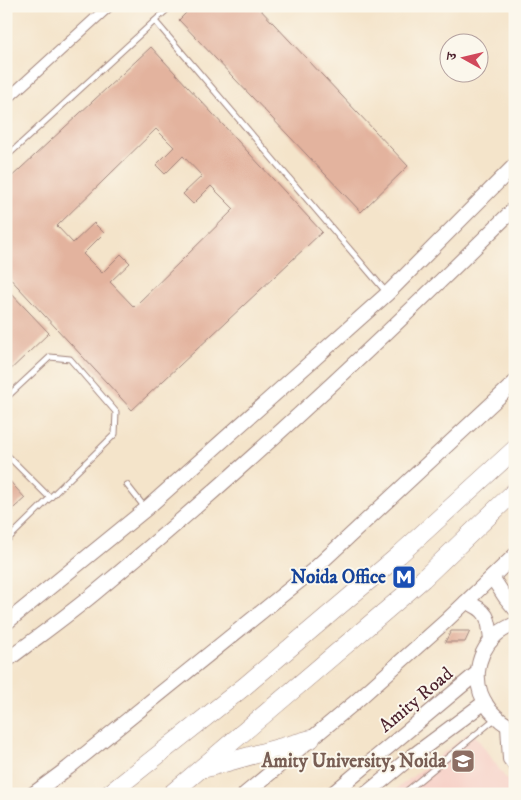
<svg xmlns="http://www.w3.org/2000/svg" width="521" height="800" viewBox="0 0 521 800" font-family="'IM FELL DW Pica','Noto Serif Devanagari',serif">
  <rect width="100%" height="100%" fill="#fbf7ec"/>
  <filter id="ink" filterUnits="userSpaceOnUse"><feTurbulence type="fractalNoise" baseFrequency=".02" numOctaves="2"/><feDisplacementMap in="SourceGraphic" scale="10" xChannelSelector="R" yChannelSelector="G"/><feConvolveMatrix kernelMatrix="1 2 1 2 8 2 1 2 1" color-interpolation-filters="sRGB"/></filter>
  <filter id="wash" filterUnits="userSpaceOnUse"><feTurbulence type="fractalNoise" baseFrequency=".0096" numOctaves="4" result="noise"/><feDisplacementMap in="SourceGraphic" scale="20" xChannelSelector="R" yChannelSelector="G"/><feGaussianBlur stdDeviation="1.12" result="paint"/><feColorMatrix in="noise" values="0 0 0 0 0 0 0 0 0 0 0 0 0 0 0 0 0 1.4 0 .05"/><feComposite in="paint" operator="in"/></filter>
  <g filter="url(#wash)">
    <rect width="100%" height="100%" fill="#f4e4ca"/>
    <path fill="#f7d1c8" d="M 472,731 L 515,791 L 515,794 L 390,794 Z"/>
    <g id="blocks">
      <g fill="#e3b39e" fill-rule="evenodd">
        <path d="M 193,6 L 257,6 L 408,166 L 361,212 L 179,20 Z"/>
        <path d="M 151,47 L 322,232 L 132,410 L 6,274 L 6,182 ZM 156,129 L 174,147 L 156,165 L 165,174 L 183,156 L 202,176 L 183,194 L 193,204 L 211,186 L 234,209 L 134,307 L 110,282 L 130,263 L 121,254 L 102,273 L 83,254 L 104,233 L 94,223 L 73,243 L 57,226 Z"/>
        <path d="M 6,288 L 49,333 L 6,374 Z"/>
        <path d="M 6,477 L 25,498 L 6,515 Z"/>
        <path d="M 451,631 L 470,631 L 465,642 L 445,642 Z"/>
      </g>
    </g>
  </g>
  <g filter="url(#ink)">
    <use href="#blocks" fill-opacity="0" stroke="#9f827a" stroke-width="1"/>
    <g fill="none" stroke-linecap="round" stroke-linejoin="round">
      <g stroke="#9f827a" stroke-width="7">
        <g id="service">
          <path d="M 155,21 L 387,293"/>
          <path d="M 6,157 L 171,6"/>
          <path d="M 6,398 L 50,357 L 70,359 L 116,412 L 115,434 L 6,541"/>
          <path d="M 6,454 L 50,498"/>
          <path d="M 127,485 L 146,509"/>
          <path d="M 403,794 L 496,718"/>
        </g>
      </g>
      <g stroke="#9f827a" stroke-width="12">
        <path id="minor" d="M 6,100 L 109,6"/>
      </g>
      <g stroke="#9f827a" stroke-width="16">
        <g id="tertiary">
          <path d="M 492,577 L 505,597 L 515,609"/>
          <path d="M 466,602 C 488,610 489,618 491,640"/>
          <path d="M 6,623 L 146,509 L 387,294 L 515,165"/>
          <path d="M 515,624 C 508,627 500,631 495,636 C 474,657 472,687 490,710 C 497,718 504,725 515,728"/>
          <path d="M 6,661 C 36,638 67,616 96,592 C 242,471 380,342 515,208"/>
          <path d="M 508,726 L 510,759 L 515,765"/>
          <path d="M 33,794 L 68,768 L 312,571 L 515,382"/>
          <path d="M 245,794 L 353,704 L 446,621 L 515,555"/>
          <path d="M 332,794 L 477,673"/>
          <path d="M 366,794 L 406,761 L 485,702"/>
        </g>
      </g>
      <g stroke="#9f827a" stroke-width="19">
        <g id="trunk">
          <path d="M 206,768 L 311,739"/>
          <path d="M 109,794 L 245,686 L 399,555 L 515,449"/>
          <path d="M 171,794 L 423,579 L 515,491"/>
        </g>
      </g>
      <use href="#service" stroke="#fff" stroke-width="5"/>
      <use href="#minor" stroke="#fff" stroke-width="10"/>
      <use href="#tertiary" stroke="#fff" stroke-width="14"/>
      <use href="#trunk" stroke="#fff" stroke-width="18"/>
    </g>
  </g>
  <defs>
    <g id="metro-square" transform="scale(1.25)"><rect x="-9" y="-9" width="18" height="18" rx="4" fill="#1a4fb4" stroke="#fbf7ec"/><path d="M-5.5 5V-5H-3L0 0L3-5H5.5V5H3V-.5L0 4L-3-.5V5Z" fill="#fff"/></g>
    <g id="university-square" transform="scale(1.25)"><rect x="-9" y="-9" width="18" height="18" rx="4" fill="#8d6e63" stroke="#fbf7ec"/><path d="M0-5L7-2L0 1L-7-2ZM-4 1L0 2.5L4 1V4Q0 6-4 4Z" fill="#fff"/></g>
  </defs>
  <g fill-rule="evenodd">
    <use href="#metro-square" x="404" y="577"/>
    <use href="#university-square" x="463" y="761"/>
  </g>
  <g text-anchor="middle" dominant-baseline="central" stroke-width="4" stroke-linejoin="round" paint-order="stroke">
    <g font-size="19" font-weight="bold" fill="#164399" stroke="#fbf7ec" text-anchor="end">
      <text x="386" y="577">Noida Office</text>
    </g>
    <g font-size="19" fill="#4a1f2b" stroke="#fbf7ec">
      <text transform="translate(416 700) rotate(-40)">Amity Road</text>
    </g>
    <g font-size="19" font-weight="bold" fill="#785e54" stroke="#fbf7ec" text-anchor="end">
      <text x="446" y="761">Amity University, Noida</text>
    </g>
  </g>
  <rect width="521" height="800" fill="none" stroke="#fbf7ec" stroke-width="25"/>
  <g transform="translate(464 58) rotate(278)"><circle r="24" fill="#fbf7ec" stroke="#b4a19f"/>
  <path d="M0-4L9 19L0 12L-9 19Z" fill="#d1495b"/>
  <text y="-8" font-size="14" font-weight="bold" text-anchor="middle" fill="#4a1f2b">उ</text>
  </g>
</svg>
